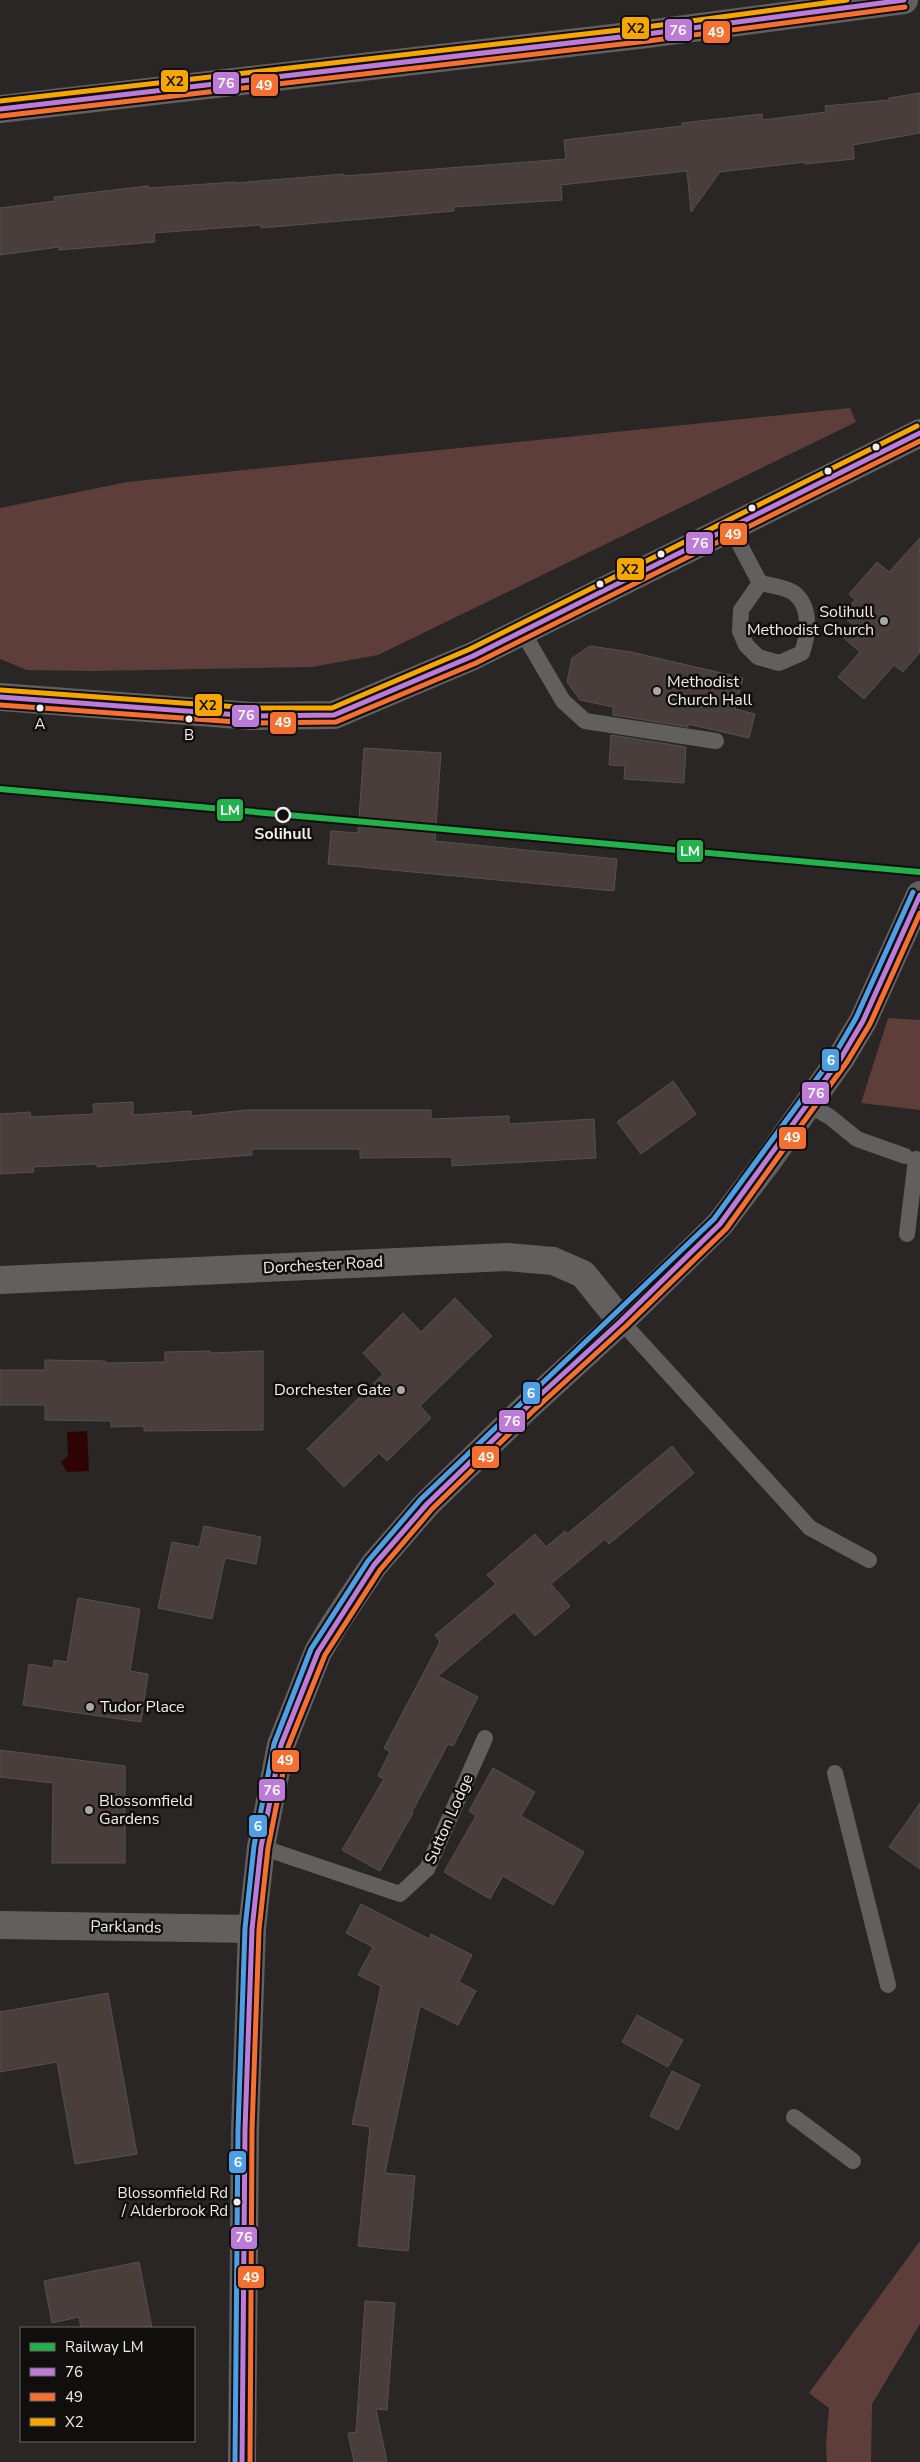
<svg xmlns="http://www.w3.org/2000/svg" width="920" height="2462" viewBox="0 0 920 2462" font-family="'Nunito Sans',sans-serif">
  <rect width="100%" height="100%" fill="#292625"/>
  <g fill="#5e3e3b">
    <path d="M 850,408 L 856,422 L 378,655 L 312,667 L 92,671 L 27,670 L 0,659 L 0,508 L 127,482 Z"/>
    <path d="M 888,1018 L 920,1020 L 920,1110 L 861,1103 Z"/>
    <path d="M 920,2241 L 920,2324 L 872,2404 L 871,2462 L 827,2462 L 826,2446 L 829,2408 L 809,2393 Z"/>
  </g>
  <path fill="#2e0304" d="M 87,1431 L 89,1471 L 67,1472 L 61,1462 L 68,1456 L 67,1432 Z"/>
  <g fill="#4a3e3d" stroke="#545150">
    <path d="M 920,93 L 920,133 L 853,145 L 854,159 L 805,164 L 805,162 L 720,172 L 691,212 L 687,171 L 561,185 L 562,200 L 454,207 L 454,211 L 261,228 L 261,225 L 154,233 L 155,242 L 59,250 L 59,247 L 0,255 L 0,208 L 55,201 L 54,197 L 148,186 L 149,188 L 235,182 L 235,183 L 344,174 L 344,176 L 566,159 L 564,140 L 682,126 L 682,123 L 762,114 L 763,120 L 826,112 L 825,106 L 889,100 L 889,98 Z"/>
    <path d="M 920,538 L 920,652 L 903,672 L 894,665 L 864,699 L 838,677 L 860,652 L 844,638 L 855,627 L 842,615 L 855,600 L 849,594 L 877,562 L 889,572 Z"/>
    <path d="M 590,646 L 631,652 L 743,678 L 735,709 L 755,714 L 749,738 L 688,724 L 688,727 L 613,715 L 613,707 L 580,700 L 567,682 L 572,658 Z"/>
    <path d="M 611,735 L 686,747 L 684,783 L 624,779 L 625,766 L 609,765 Z"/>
    <path d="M 364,748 L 441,753 L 435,841 L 617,859 L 614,891 L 328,864 L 331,831 L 358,833 Z"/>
    <path d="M 673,1081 L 696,1114 L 641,1154 L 617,1122 Z"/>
    <path d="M 133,1102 L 133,1115 L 191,1111 L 191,1116 L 246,1110 L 431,1110 L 431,1119 L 509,1116 L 509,1124 L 594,1119 L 596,1158 L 452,1166 L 452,1157 L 360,1158 L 360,1149 L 252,1149 L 252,1155 L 97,1167 L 97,1164 L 33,1167 L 34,1172 L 0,1174 L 0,1114 L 30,1112 L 31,1117 L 94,1114 L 93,1104 Z"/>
    <path d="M 455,1298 L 492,1336 L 420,1406 L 431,1418 L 387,1461 L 379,1453 L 344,1487 L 307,1449 L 383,1374 L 363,1353 L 403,1313 L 421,1332 Z"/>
    <path d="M 210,1351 L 210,1353 L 263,1351 L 263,1430 L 144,1431 L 144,1426 L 111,1427 L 111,1421 L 45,1420 L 45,1405 L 0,1405 L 0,1370 L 45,1370 L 45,1360 L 105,1361 L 105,1363 L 165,1362 L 165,1352 Z"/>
    <path d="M 672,1446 L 694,1473 L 609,1544 L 605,1539 L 551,1584 L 570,1606 L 535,1636 L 514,1612 L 438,1676 L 478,1697 L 453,1746 L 448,1744 L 412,1812 L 413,1813 L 380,1871 L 342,1850 L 384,1779 L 378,1776 L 390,1752 L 384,1748 L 440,1642 L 435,1635 L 496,1584 L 487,1575 L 535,1534 L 546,1547 L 565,1531 L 567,1534 Z"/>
    <path d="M 204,1526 L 261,1537 L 256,1564 L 225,1558 L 212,1619 L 158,1608 L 172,1542 L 199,1547 Z"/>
    <path d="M 78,1598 L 140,1609 L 130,1671 L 148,1674 L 141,1722 L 23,1705 L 29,1664 L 53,1668 L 54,1660 L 67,1662 Z"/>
    <path d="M 0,1750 L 125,1766 L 125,1863 L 52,1863 L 53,1783 L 0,1777 Z"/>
    <path d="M 493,1768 L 535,1792 L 521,1816 L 584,1852 L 553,1905 L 503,1876 L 490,1899 L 444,1872 L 476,1816 L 469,1811 Z"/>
    <path d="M 920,1803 L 920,1869 L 889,1847 Z"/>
    <path d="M 361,1904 L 429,1939 L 431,1934 L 472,1955 L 459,1982 L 476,1991 L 458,2025 L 420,2006 L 385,2173 L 415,2176 L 408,2251 L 358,2246 L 370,2127 L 352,2124 L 381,1986 L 358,1975 L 373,1947 L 346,1933 Z"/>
    <path d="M 108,1993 L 137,2154 L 75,2164 L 57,2062 L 0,2072 L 0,2012 Z"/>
    <path d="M 637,2015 L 683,2040 L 668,2067 L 622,2042 Z"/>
    <path d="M 672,2071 L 700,2085 L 678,2130 L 650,2116 Z"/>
    <path d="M 139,2262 L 152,2328 L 81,2328 L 79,2317 L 52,2323 L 44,2281 Z"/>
    <path d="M 365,2301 L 395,2303 L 387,2410 L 376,2409 L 387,2462 L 354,2462 L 348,2433 L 356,2432 Z"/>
  </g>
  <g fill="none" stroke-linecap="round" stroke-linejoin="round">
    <g stroke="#62605f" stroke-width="16">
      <path d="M 731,528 L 760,583 C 769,585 786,587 794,593 C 812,607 808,635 802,653 L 779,663 L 758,657 L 746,645 L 740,631 L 741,610 L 760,583"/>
      <path d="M 522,631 L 563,701 L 585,721 L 716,741"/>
      <path d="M 809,1105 L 830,1117 L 857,1139 L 905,1156"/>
      <path d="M 907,1234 L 916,1159"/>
      <path d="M 621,1321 L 810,1528 L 869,1560"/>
      <path d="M 835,1773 L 888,1985"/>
      <path d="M 261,1847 L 400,1894 L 427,1869 L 485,1738"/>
      <path d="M 794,2117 L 853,2161"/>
    </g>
    <g stroke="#62605f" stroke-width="28">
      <path d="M 0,1280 L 507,1257 L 553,1261 L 583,1274 L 621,1321"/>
      <path d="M 0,1925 L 252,1929"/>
    </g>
    <g stroke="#62605f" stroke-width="28">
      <path d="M 0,109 L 647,34 L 904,0"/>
      <path d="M 0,697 L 252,716 L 334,715 L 473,656 L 920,433"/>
      <path d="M 242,2462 L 245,2130 L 252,1929 L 261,1847 L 281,1745 L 318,1652 L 334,1625 L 374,1565 L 427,1504 L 527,1407 L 621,1321 L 720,1224 L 768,1161 L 841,1058 L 863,1021 L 920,895"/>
    </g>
    <g stroke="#110f0e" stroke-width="9">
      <g id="bus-1">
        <path d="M 0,109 L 647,34 L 904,0"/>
        <path d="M 0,697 L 252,716 L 334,715 L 473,656 L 920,433"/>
        <path d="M 242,2462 L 245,2130 L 252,1929 L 261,1847 L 281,1745 L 318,1652 L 374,1565 L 427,1504 L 527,1407 L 621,1321 L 720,1224 L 841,1058 L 863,1021 L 920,895"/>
      </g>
    </g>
    <g stroke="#110f0e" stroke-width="9">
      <g id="bus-2">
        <path d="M 1,116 L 648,41 L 905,7"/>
        <path d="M 0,705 L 251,723 L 336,722 L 476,663 L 920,441"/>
        <path d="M 250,2462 L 252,2130 L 259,1930 L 268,1848 L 288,1747 L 325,1655 L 380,1570 L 432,1509 L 532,1412 L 626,1326 L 726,1229 L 847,1062 L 870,1024 L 920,913"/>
      </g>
    </g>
    <g stroke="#110f0e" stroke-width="9">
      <g id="bus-3">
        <path d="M 0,101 L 646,27 L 847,0"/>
        <path d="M 1,690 L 252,708 L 332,708 L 470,649 L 917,426"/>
      </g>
    </g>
    <g stroke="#110f0e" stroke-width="9">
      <path id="bus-4" d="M 235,2462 L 238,2130 L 245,1928 L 254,1846 L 274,1744 L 311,1649 L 368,1561 L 421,1499 L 714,1219 L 835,1054 L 856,1018 L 913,892"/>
    </g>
    <use href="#bus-1" stroke="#bd7bd9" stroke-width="5"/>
    <use href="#bus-2" stroke="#f46f30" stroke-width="5"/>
    <use href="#bus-3" stroke="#f7a600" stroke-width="5"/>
    <use href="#bus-4" stroke="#4d9ee5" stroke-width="5"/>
    <g stroke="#110f0e" stroke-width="10">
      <path id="rail-1" d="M 0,789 L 920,872"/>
    </g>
    <use href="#rail-1" stroke="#22b24c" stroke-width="6"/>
  </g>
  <g fill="#f1eded" stroke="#110f0e" stroke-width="2">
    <circle cx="876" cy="447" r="4.5"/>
    <circle cx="828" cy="471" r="4.5"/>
    <circle cx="752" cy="508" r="4.5"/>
    <circle cx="661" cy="554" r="4.5"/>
    <circle cx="600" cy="584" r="4.5"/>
    <circle cx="40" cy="708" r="4.5"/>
    <circle cx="189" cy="719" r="4.5"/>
    <circle cx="237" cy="2202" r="4.5"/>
  </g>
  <g fill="#aba7a7" stroke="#110f0e" stroke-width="2">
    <circle cx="884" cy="621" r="5"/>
    <circle cx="657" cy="691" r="5"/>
    <circle cx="401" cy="1390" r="5"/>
    <circle cx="90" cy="1707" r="5"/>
    <circle cx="89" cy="1810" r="5"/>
  </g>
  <circle fill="#110f0e" stroke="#f1eded" stroke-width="2.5" cx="283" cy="815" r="7"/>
  <g text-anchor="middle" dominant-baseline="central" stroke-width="5" stroke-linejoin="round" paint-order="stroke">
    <g font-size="15" fill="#f1eded" stroke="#110f0e">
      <text x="40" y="724">A</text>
      <text x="189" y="735">B</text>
      <text x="228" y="2193" text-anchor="end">Blossomfield Rd<tspan x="228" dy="18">/ Alderbrook Rd</tspan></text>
    </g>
    <g font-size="16" fill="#f1eded" stroke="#110f0e" text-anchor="start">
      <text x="874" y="612" text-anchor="end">Solihull<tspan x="874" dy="18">Methodist Church</tspan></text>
      <text x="667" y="682">Methodist<tspan x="667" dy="18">Church Hall</tspan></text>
      <text x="391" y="1390" text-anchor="end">Dorchester Gate</text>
      <text x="100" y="1707">Tudor Place</text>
      <text x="99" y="1801">Blossomfield<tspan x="99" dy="18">Gardens</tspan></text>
    </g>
    <g font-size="16" font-weight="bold" fill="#f1eded" stroke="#110f0e">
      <text x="283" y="834">Solihull</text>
    </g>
    <g font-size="16" fill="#f1eded" stroke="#110f0e">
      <text transform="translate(323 1265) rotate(-3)">Dorchester Road</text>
      <text transform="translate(449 1819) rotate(-66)">Sutton Lodge</text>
      <text transform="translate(126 1927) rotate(1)">Parklands</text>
    </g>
  </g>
  <g stroke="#110f0e" stroke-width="2">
    <rect x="621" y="16" width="29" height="24" rx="5" fill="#f7a600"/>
    <rect x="664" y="18" width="29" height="24" rx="5" fill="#bd7bd9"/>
    <rect x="702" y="20" width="29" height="24" rx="5" fill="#f46f30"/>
    <rect x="160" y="69" width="29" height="24" rx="5" fill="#f7a600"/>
    <rect x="212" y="71" width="28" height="24" rx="5" fill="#bd7bd9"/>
    <rect x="250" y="73" width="29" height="24" rx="5" fill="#f46f30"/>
    <rect x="719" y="522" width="29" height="24" rx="5" fill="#f46f30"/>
    <rect x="685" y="531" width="29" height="24" rx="5" fill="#bd7bd9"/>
    <rect x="616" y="557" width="29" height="24" rx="5" fill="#f7a600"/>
    <rect x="194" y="693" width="29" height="24" rx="5" fill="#f7a600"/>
    <rect x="231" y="704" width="29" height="24" rx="5" fill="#bd7bd9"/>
    <rect x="269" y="711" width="28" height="24" rx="5" fill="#f46f30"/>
    <rect x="216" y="798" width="28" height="24" rx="5" fill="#22b24c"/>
    <rect x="676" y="839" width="28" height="24" rx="5" fill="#22b24c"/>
    <rect x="821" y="1048" width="19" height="24" rx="5" fill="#4d9ee5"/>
    <rect x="801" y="1081" width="29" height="24" rx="5" fill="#bd7bd9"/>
    <rect x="778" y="1126" width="29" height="24" rx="5" fill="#f46f30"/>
    <rect x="522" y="1381" width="19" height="24" rx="5" fill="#4d9ee5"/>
    <rect x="498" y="1409" width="28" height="24" rx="5" fill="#bd7bd9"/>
    <rect x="471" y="1445" width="29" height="24" rx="5" fill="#f46f30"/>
    <rect x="271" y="1749" width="29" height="24" rx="5" fill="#f46f30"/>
    <rect x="258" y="1778" width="28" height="24" rx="5" fill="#bd7bd9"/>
    <rect x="248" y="1814" width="20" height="24" rx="5" fill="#4d9ee5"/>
    <rect x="228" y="2150" width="19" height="24" rx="5" fill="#4d9ee5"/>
    <rect x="230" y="2226" width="28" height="24" rx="5" fill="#bd7bd9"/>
    <rect x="237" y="2265" width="28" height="24" rx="5" fill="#f46f30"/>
  </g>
  <g font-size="14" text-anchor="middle" font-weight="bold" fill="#fff">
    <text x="678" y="35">76</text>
    <text x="716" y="37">49</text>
    <text x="226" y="88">76</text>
    <text x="264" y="90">49</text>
    <text x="733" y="539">49</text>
    <text x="700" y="548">76</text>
    <text x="246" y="720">76</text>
    <text x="283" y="727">49</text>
    <text x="230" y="815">LM</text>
    <text x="690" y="856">LM</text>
    <text x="831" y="1065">6</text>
    <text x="816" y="1098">76</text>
    <text x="792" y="1142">49</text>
    <text x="531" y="1398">6</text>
    <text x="512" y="1426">76</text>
    <text x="486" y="1462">49</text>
    <text x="285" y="1765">49</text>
    <text x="272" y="1795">76</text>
    <text x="258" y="1831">6</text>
    <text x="238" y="2167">6</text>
    <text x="244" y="2242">76</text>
    <text x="251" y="2282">49</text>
  </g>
  <g font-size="14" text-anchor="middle" font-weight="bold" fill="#111">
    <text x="636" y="33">X2</text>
    <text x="175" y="86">X2</text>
    <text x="630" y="574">X2</text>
    <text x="208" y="710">X2</text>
  </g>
  <rect x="20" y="2327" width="175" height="115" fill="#110f0e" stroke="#6b6867"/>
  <rect x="30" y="2343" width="25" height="8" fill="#22b24c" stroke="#6b6867"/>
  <text x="65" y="2352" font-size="15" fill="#f1eded">Railway LM</text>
  <rect x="30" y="2368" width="25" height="8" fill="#bd7bd9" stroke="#6b6867"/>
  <text x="65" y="2377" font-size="15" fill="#f1eded">76</text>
  <rect x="30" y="2393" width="25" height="8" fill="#f46f30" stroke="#6b6867"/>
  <text x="65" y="2402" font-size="15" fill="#f1eded">49</text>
  <rect x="30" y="2418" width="25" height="8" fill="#f7a600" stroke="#6b6867"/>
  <text x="65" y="2427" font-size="15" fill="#f1eded">X2</text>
</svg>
